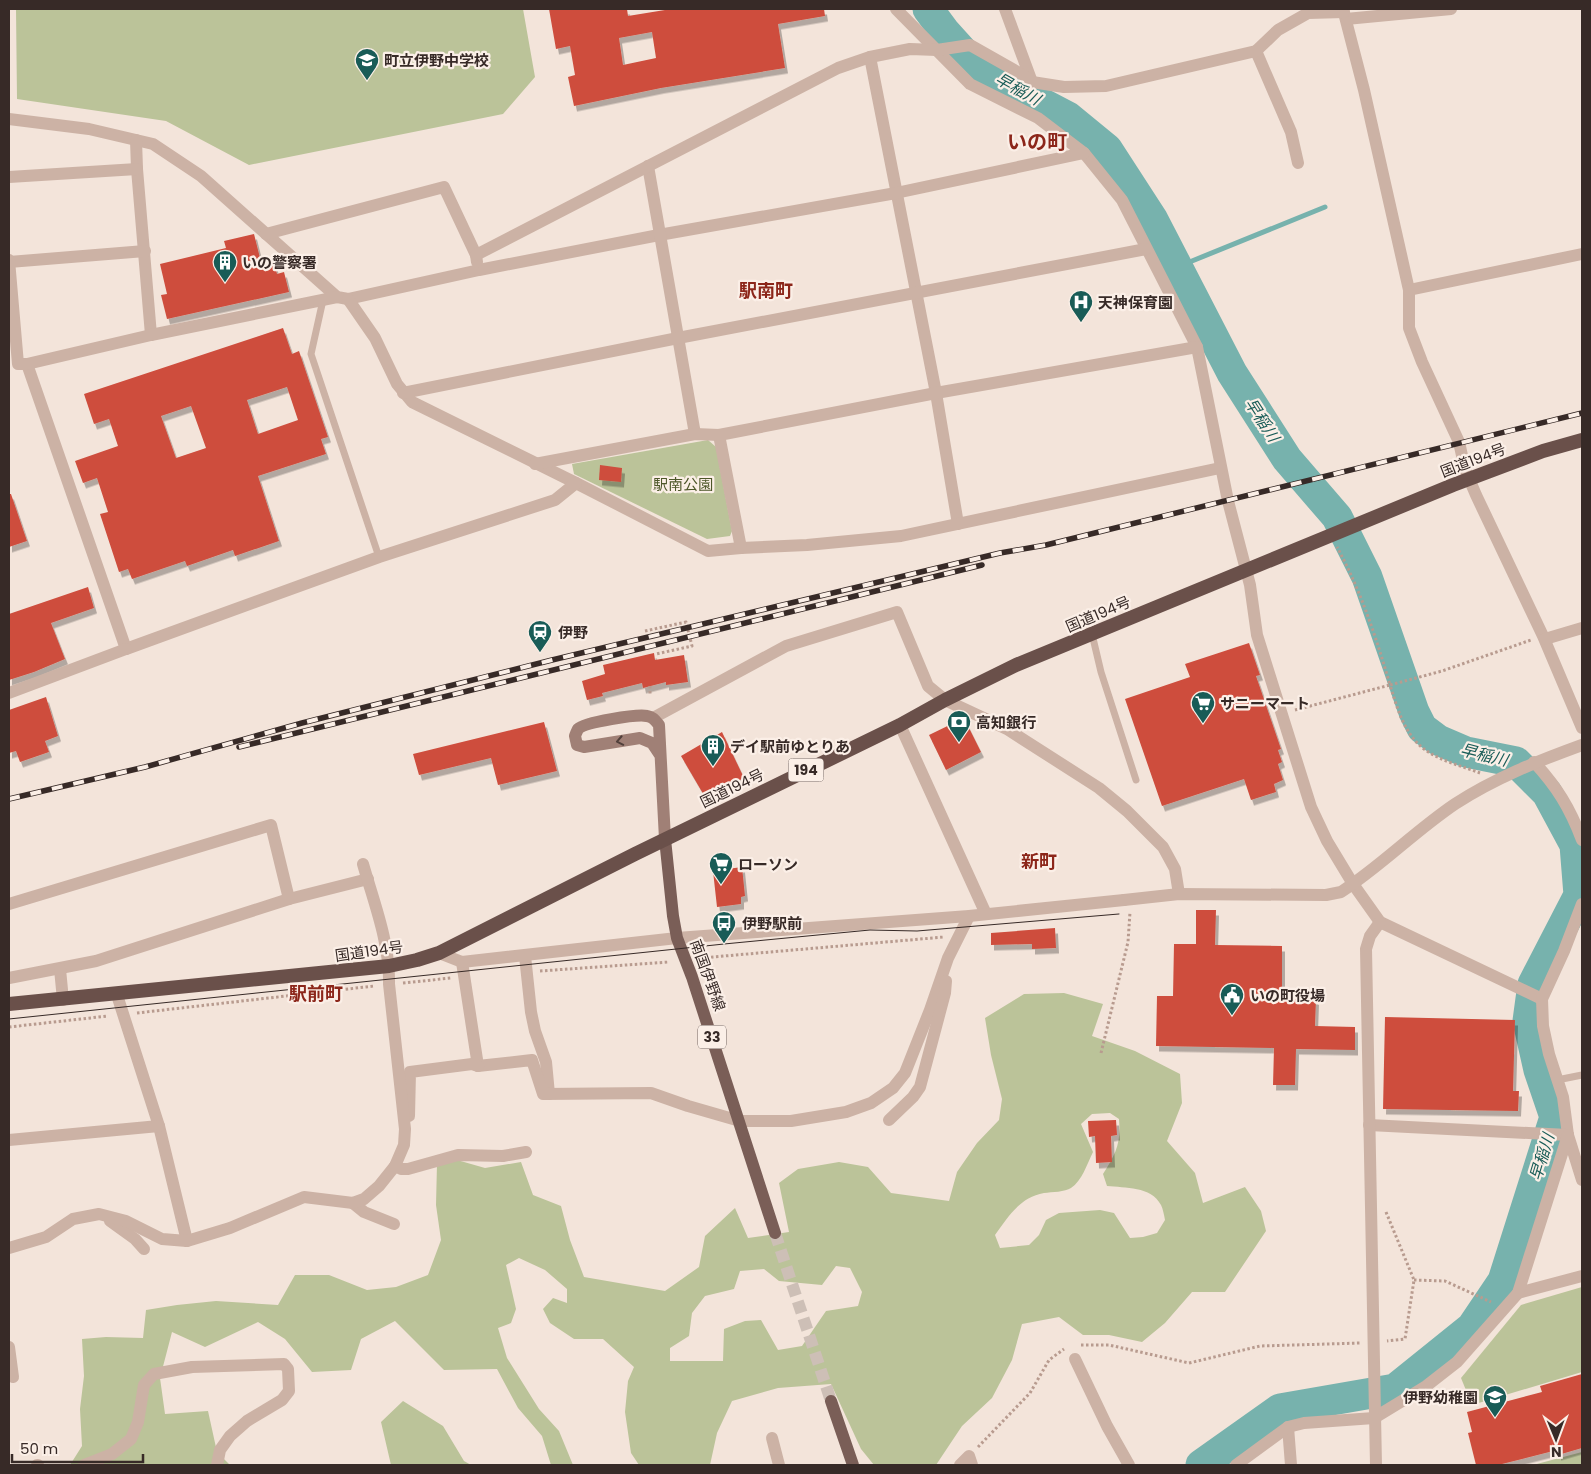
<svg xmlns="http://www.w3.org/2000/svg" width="1591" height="1474" viewBox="0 0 1591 1474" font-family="Poppins,'Noto Sans JP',sans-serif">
  <defs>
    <filter id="shadow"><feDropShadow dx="3" dy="5.5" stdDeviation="0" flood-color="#0004"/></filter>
  </defs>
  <rect width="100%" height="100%" fill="#f3e4da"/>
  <g fill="#bbc399" fill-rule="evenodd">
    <path d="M 16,9 L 523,9 L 535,77 L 503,114 L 249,165 L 166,121 L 17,99 Z"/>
    <path d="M 708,440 L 716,447 L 732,531 L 730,536 L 707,539 L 574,474 L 572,464 Z"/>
    <path d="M 1064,993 L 1103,1004 L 1092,1036 L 1135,1051 L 1180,1074 L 1182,1103 L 1167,1141 L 1195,1173 L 1203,1203 L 1245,1187 L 1261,1211 L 1266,1231 L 1225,1292 L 1192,1292 L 1165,1323 L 1142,1342 L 1109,1335 L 1083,1335 L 1059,1317 L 1022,1324 L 1012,1360 L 992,1398 L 962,1426 L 936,1465 L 874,1465 L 861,1449 L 831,1384 L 778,1388 L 732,1401 L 717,1433 L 710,1465 L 639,1465 L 631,1453 L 625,1412 L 628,1381 L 634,1367 L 603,1339 L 574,1339 L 550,1323 L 543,1309 L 553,1298 L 567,1303 L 567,1289 L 545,1270 L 519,1258 L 506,1265 L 516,1309 L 511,1323 L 498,1328 L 507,1358 L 539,1409 L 559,1431 L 573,1465 L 551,1465 L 542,1436 L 518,1408 L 497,1369 L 444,1370 L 395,1321 L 361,1339 L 351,1370 L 312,1372 L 285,1339 L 258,1322 L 205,1347 L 172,1332 L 160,1378 L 165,1414 L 208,1411 L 217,1452 L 230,1465 L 70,1465 L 82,1446 L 80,1409 L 84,1376 L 82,1339 L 106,1337 L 143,1338 L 146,1310 L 177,1305 L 216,1301 L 278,1305 L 295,1275 L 329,1275 L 367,1290 L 396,1287 L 428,1275 L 441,1240 L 436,1205 L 437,1164 L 457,1160 L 485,1168 L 521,1162 L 533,1195 L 561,1206 L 570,1240 L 584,1277 L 665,1291 L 699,1267 L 705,1236 L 735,1208 L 748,1238 L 789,1232 L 779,1183 L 798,1169 L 839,1162 L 868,1167 L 891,1193 L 949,1201 L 957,1172 L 977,1143 L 999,1120 L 1002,1099 L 991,1055 L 985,1018 L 1024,994 ZM 1110,1113 L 1119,1119 C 1121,1144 1116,1153 1103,1174 L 1107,1186 C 1125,1188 1151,1186 1161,1205 C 1163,1209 1164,1215 1165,1220 L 1157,1233 L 1143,1237 L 1130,1238 L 1114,1213 L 1100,1210 L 1059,1213 L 1046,1220 L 1039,1235 L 1029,1245 L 1000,1248 L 995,1235 C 1008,1217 1020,1197 1044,1193 C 1052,1192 1065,1192 1071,1188 C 1082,1181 1087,1164 1093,1152 L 1081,1124 L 1092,1114 ZM 836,1266 L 850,1268 L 862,1292 L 858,1306 L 826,1311 L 802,1346 L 778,1350 L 761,1320 L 745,1321 L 724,1329 L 723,1361 L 670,1361 L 670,1348 L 689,1336 L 692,1313 L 705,1296 L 734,1289 L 740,1271 L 764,1269 L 779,1281 L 822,1285 Z"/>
    <path d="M 1582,1287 L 1582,1372 L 1472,1405 L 1461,1378 L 1521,1305 Z"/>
    <path d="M 403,1401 L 443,1426 L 464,1461 L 471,1465 L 391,1465 L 381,1422 Z"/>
    <path d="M 1582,1452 L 1582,1465 L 1533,1465 Z"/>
  </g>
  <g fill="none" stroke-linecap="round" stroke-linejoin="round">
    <path stroke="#77b2ad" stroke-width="5" d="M 1192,261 L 1325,207"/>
    <path stroke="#77b2ad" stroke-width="31" d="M 928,9 L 945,32 L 973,63 L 1007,85 L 1068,117 L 1107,149 L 1153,220 L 1232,373 L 1287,459 L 1337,517 L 1367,577 L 1414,712 L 1422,728 L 1438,740 L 1466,752 L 1516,762 L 1547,793 L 1575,845 L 1579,895 L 1533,984 L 1528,1021 L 1539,1070 L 1555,1117 L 1503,1281 L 1472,1327 L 1395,1389 L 1280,1409 L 1201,1465"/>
  </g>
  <g fill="#ce4d3d" fill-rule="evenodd" filter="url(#shadow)">
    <path d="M 549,9 L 627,9 L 628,16 L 671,9 L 824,9 L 825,16 L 778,24 L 785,68 L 661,88 L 574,106 L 568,77 L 575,75 L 570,46 L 556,49 ZM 652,32 L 656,58 L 623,65 L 619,38 Z"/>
    <path d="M 254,234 L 261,262 L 273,259 L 277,274 L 284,272 L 289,292 L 167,319 L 161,295 L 167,294 L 160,264 L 226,248 L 224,241 Z"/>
    <path d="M 283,328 L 292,354 L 299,351 L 328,437 L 321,439 L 326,454 L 258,476 L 279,541 L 235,556 L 233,550 L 187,566 L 185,561 L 132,579 L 128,569 L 119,572 L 100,514 L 108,512 L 97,478 L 83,483 L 75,461 L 118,446 L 109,419 L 94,424 L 84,394 ZM 287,387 L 298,420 L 258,434 L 247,400 ZM 191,406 L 206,448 L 176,458 L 161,416 Z"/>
    <path d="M 600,465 L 622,468 L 621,482 L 599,480 Z"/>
    <path d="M 9,494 L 11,494 L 27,541 L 9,547 Z"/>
    <path d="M 88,587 L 94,608 L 51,623 L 65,659 L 34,672 L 9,680 L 9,614 Z"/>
    <path d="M 1249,643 L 1260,675 L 1256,676 L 1281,749 L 1278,750 L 1282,762 L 1278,764 L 1283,780 L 1274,784 L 1276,792 L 1251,800 L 1244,779 L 1162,806 L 1125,699 L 1190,677 L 1185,664 Z"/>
    <path d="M 654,653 L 655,660 L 684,655 L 688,682 L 666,685 L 666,682 L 643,688 L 642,683 L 602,693 L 603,696 L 587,700 L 582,681 L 605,674 L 603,665 Z"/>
    <path d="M 46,697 L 58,736 L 45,741 L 49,752 L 20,762 L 16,751 L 9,753 L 9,710 Z"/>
    <path d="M 964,718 L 981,752 L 946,770 L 929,735 Z"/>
    <path d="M 544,722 L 557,771 L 498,785 L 491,758 L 419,775 L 413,754 Z"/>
    <path d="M 722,732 L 744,778 L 705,797 L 681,756 Z"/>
    <path d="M 742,867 L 745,896 L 741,897 L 741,904 L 717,907 L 713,871 Z"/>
    <path d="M 1196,910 L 1216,910 L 1215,945 L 1282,946 L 1282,998 L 1316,999 L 1315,1026 L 1355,1027 L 1355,1050 L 1296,1049 L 1295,1085 L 1273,1085 L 1274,1048 L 1156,1046 L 1157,996 L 1173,996 L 1174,944 L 1196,944 Z"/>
    <path d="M 1055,928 L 1056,948 L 1032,949 L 1032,944 L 991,945 L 991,933 Z"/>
    <path d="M 1385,1017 L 1515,1020 L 1513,1091 L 1519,1091 L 1518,1111 L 1383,1109 Z"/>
    <path d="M 1116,1120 L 1117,1135 L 1111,1136 L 1112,1162 L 1096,1163 L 1095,1136 L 1089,1137 L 1088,1121 Z"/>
    <path d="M 1582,1374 L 1582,1448 L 1558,1455 L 1557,1450 L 1498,1465 L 1476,1465 L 1468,1433 L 1472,1432 L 1467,1412 L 1542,1392 L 1540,1386 Z"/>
  </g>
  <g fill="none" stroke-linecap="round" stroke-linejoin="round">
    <path stroke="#cdbfb6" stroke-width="12" stroke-dasharray="12 6" stroke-linecap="butt" d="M 775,1233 L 831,1401"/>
    <g stroke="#b89b8f" stroke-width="3" stroke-dasharray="2.5 2.5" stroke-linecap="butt">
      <path d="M 645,631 L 686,622 L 692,646 L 656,654"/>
      <path d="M 650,686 L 650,696"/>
      <path d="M 1295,710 L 1390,685 C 1376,637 1361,591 1337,547"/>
      <path d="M 1480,773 C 1462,766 1440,761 1424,749 C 1404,734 1397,707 1390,685 L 1442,671 L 1531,640"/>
      <path d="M 701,958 L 944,937"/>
      <path d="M 540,971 L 669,962"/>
      <path d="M 403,983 L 451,978"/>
      <path d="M 137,1013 L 374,986"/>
      <path d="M 9,1027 L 108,1016"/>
      <path d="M 1101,1053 L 1128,942 L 1130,912"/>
      <path d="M 1386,1212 L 1414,1280 L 1405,1339 L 1387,1341"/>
      <path d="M 1414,1280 L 1445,1281 L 1491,1302"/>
      <path d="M 1081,1345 L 1109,1345 L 1189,1363 L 1260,1346 L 1361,1343"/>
      <path d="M 978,1447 L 1030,1393 L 1049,1360 L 1064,1349"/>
    </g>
    <g stroke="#ccb2a5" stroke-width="7">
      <path d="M 323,300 L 311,354 L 379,557"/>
      <path d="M 1092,634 L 1101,672 L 1136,780"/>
      <path d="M 1557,1080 L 1582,1075"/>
    </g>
    <g stroke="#ccb2a5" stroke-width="12">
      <path d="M 896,9 L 970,84 L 1038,118 L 1084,153 L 1122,200 L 1197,347 L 1228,501 L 1250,585 L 1257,635 L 1311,807 L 1327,841 L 1353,884 L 1380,922 L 1542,999"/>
      <path d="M 1005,9 L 1032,82"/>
      <path d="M 1343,9 L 1364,90 L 1409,290 L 1409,328 L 1422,362 L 1459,442 L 1465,469 L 1476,495 L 1543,636 L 1582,728"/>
      <path d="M 1346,19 L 1451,9"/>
      <path d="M 1256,51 L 1291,132 L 1298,163"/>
      <path d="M 870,57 L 936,393 L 958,524"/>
      <path d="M 9,119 L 89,129 L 153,144 L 201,176 L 337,297 L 348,299 L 479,270 L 659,235 L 896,193 L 1084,153"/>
      <path d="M 136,140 L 137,169 L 151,335"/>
      <path d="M 648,166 L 695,434"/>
      <path d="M 9,177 L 137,169"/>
      <path d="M 266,234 L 444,187 L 476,255 L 477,262"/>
      <path d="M 476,255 L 838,68 L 870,57 L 910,49 L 937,50 L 970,45 L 1023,75 L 1032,82 L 1064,87 L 1106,86 L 1256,51 L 1278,30 L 1308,13 L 1344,12"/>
      <path d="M 9,262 L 145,251"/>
      <path d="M 1409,290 L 1582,254"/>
      <path d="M 348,299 L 375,338 L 397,384 L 412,402 L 576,483 L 708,551 L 741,548 L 807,545 L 901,536 L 1220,468"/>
      <path d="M 27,364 L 126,649 L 379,557 L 555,500 L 576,483"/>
      <path d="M 403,393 L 678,338 L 1146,249"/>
      <path d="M 719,435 L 741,548"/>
      <path d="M 535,464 L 695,434 L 719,435 L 936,393 L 1197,347"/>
      <path d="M 1545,639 L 1582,628"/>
      <path d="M 9,693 L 126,649"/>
      <path d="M 653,718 L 786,646 L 897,612 L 928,686 L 945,700 L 1007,729 L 1099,788 L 1127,811 L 1163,847 L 1175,869 L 1179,894"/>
      <path d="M 900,725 L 986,914"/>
      <path d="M 1534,762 C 1557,787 1570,808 1582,840"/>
      <path d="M 289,899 L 368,879"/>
      <path d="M 1124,900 L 1179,894 L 1326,895 L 1341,892 C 1381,866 1415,831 1455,804 C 1495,778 1538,761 1582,745"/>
      <path d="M 9,904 L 271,825 L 289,899 L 96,961 L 9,978"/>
      <path d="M 1582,904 L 1564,951 L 1542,999 L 1543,1026 L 1549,1054 L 1563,1097 L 1568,1135 L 1582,1180"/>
      <path d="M 525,956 L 531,1012 L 535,1031 L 546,1062 L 549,1094"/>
      <path d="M 462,962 L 478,1066 L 532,1060 L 543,1094 L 651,1093 L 688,1106 L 740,1121 L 791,1121 L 846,1112 L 871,1103 L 893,1088 L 905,1073 L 930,1010 L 948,958 L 969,916"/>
      <path d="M 60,969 L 63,1000"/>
      <path d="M 117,995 L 159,1126 L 187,1241"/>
      <path d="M 409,1116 L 410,1072 L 472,1064 L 478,1066"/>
      <path d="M 889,1120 L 913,1097 L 920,1087 L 945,993 L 946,981"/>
      <path d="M 1369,1125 L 1568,1135"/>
      <path d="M 9,1140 L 159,1126"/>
      <path d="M 395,1166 L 401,1169 L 408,1169 L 458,1155 L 503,1156 L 526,1152"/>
      <path d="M 353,1203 L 364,1212 L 394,1224"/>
      <path d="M 110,1221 L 135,1239 L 144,1249"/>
      <path d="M 9,1248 L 46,1237 L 73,1219 L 99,1214 L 126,1221 L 162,1239 L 187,1241 L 230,1228 L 304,1197 L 353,1203 L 364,1199 L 379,1186 L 395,1166 L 404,1145 L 405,1129 L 389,984 C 390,943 374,903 363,864"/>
      <path d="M 1518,1293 L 1582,1276"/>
      <path d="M 9,1347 L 13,1377"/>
      <path d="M 1075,1359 L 1107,1426 L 1129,1465"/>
      <path d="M 1288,1427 L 1291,1465"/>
      <path d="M 772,1438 L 779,1465"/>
      <path d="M 37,1465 L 38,1465"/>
      <path d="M 84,1465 L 112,1454 L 131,1439 L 138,1422 L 144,1385 L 154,1374 L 192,1367 L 284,1364 L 288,1369 L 289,1391 L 282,1400 L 247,1421 L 230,1436 L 220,1450 L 217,1465"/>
      <path d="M 960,1465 L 969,1456 L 972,1465"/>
      <path d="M 1236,1465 L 1288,1427 L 1304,1423 L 1374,1418 L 1425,1387 L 1457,1362 L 1518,1293 L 1568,1135"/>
      <path d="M 1376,1465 L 1366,949 L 1370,936 L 1380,922"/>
    </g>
    <g stroke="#ccb2a5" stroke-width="12">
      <path d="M 9,260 L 18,364 L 27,364 L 151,335 L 337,297"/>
      <path d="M 439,953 L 462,962 L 677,938 L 969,916 L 1124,900"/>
    </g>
    <path stroke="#a08076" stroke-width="12" d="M 660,755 L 652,743 L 640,738 L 584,747 L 577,745 L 575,736 C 576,733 577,731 578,729 C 585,722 637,714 647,716 C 653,717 655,720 659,725 L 665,839"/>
    <g stroke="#7a5e57" stroke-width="12">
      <path d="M 665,839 L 673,916 L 677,938 L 692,977 L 775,1233"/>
      <path d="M 831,1401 L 853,1465"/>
    </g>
    <path stroke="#6a504a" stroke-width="14" d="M 9,1004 L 389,966 L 417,960 L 439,953 L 635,854 L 900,725 L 945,700 L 1016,665 L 1453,485 L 1543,451 L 1582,440"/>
    <path stroke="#372a27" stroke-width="1" d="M 9,1019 L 724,944 L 870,930 L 917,931 L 1119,914"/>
    <g stroke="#372a27" stroke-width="5.5">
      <g id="rail">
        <path d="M 239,747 L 982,565"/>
        <path d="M 9,799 L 145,767 L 302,723 L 552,660 L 1000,553 L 1046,545 L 1582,413"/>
      </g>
    </g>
    <use href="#rail" stroke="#fbefe7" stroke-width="4" stroke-dasharray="11" stroke-linecap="butt"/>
  </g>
  <defs><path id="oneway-chevron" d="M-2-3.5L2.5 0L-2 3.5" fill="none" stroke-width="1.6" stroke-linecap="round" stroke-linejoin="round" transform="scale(1.25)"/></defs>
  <use stroke="#51403b" href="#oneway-chevron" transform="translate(620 741) rotate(169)"/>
  <defs>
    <g id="school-pin" transform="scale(1.25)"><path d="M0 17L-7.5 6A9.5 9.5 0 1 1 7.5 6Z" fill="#195c57" stroke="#fbefe7"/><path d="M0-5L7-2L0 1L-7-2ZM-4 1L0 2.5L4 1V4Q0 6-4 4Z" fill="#fff"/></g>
    <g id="building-pin" transform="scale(1.25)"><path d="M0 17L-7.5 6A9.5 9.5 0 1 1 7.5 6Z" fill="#195c57" stroke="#fbefe7"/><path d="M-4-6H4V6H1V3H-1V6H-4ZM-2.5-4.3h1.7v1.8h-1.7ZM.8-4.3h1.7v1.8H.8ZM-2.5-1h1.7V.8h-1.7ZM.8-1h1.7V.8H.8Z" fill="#fff"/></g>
    <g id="hospital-pin" transform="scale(1.25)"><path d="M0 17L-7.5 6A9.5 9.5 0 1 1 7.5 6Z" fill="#195c57" stroke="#fbefe7"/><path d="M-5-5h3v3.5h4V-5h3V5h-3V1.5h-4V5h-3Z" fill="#fff"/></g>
    <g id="station-pin" transform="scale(1.25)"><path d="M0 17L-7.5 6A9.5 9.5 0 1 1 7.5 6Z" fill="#195c57" stroke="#fbefe7"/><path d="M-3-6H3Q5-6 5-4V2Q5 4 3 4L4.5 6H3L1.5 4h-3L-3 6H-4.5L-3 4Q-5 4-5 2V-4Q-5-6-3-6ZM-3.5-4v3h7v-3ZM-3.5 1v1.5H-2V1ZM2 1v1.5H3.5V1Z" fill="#fff"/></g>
    <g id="supermarket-pin" transform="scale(1.25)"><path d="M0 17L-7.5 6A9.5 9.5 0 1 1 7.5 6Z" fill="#195c57" stroke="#fbefe7"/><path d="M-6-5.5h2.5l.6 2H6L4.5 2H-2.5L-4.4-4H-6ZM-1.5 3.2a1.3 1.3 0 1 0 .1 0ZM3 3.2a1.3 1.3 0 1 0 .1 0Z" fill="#fff"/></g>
    <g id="bank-pin" transform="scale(1.25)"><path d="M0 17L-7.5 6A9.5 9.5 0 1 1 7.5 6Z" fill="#195c57" stroke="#fbefe7"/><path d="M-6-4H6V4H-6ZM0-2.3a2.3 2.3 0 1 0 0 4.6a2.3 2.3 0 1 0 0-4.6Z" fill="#fff"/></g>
    <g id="bus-pin" transform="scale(1.25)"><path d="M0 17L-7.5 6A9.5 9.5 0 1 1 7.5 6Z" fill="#195c57" stroke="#fbefe7"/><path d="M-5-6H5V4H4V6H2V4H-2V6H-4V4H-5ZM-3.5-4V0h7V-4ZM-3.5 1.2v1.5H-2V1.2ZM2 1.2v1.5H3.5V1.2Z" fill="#fff"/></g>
    <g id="civic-pin" transform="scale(1.25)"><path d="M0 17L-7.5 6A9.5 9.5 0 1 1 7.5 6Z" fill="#195c57" stroke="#fbefe7"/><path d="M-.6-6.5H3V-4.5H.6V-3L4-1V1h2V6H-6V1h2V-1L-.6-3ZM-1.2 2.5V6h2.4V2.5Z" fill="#fff"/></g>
  </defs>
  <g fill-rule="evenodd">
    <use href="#school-pin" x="367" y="60"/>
    <use href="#building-pin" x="225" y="262"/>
    <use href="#hospital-pin" x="1081" y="302"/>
    <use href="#station-pin" x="540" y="632"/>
    <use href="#supermarket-pin" x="1203" y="703"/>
    <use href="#bank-pin" x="959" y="722"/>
    <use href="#building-pin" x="713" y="746"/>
    <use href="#supermarket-pin" x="721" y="864"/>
    <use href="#bus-pin" x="724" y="923"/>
    <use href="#civic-pin" x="1232" y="995"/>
    <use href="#school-pin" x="1495" y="1397"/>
  </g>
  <g text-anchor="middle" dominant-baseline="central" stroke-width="4.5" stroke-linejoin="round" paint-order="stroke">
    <g fill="#fbefe7" stroke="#726561" stroke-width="1">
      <rect x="788.5" y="758.5" width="35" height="23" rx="4"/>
      <rect x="698" y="1025.5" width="28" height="23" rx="4"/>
    </g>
    <g font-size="14" font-weight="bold" fill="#372a27">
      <text x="806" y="770">194</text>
      <text x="712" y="1037">33</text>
    </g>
    <g font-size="15" font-weight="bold" fill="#372a27" stroke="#fbefe7" text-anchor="start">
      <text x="384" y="60">町立伊野中学校</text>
      <text x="242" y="262">いの警察署</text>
      <text x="1098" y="302">天神保育園</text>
      <text x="558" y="632">伊野</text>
      <text x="1220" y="703">サニーマート</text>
      <text x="976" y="722">高知銀行</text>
      <text x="730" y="746">デイ駅前ゆとりあ</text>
      <text x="738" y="864">ローソン</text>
      <text x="742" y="923">伊野駅前</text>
      <text x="1250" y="995">いの町役場</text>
      <text x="1478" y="1397" text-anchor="end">伊野幼稚園</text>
    </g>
    <g font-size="15" fill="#372a27" stroke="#fbefe7">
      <text transform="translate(1473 460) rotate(-21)">国道194号</text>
      <text transform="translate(1098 614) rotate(-23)">国道194号</text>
      <text transform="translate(732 788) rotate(-26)">国道194号</text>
      <text transform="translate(369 951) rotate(-8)">国道194号</text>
      <text transform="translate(708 975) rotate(70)">南国伊野線</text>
    </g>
    <g font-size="15" fill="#4d5729" stroke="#fbefe7">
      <text x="683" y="484">駅南公園</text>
    </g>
    <g font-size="16" font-style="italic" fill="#195c57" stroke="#fbefe7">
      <text transform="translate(1018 89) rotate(29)">早稲川</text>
      <text transform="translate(1262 420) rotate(57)">早稲川</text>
      <text transform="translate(1484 755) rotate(14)">早稲川</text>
      <text transform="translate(1542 1157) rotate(-73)">早稲川</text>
    </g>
    <g font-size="18" font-weight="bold" fill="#8c261a" stroke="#fbefe7">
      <text x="766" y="290">駅南町</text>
      <text x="1039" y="861">新町</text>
      <text x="316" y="993">駅前町</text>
    </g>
    <g font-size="20" font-weight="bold" fill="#8c261a" stroke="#fbefe7">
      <text x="1037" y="142">いの町</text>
    </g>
  </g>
  <rect width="1591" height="1474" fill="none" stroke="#372a27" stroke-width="20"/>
  <g transform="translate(1556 1439) rotate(179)" stroke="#fbefe7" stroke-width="4" paint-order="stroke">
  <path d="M0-4L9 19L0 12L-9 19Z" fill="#372a27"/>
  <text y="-8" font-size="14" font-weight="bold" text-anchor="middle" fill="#372a27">N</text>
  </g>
  <path d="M12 1454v8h131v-8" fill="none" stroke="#372a27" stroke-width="2.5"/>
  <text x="20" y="1454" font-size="15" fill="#372a27" stroke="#fbefe7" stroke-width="4" paint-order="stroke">50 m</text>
</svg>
